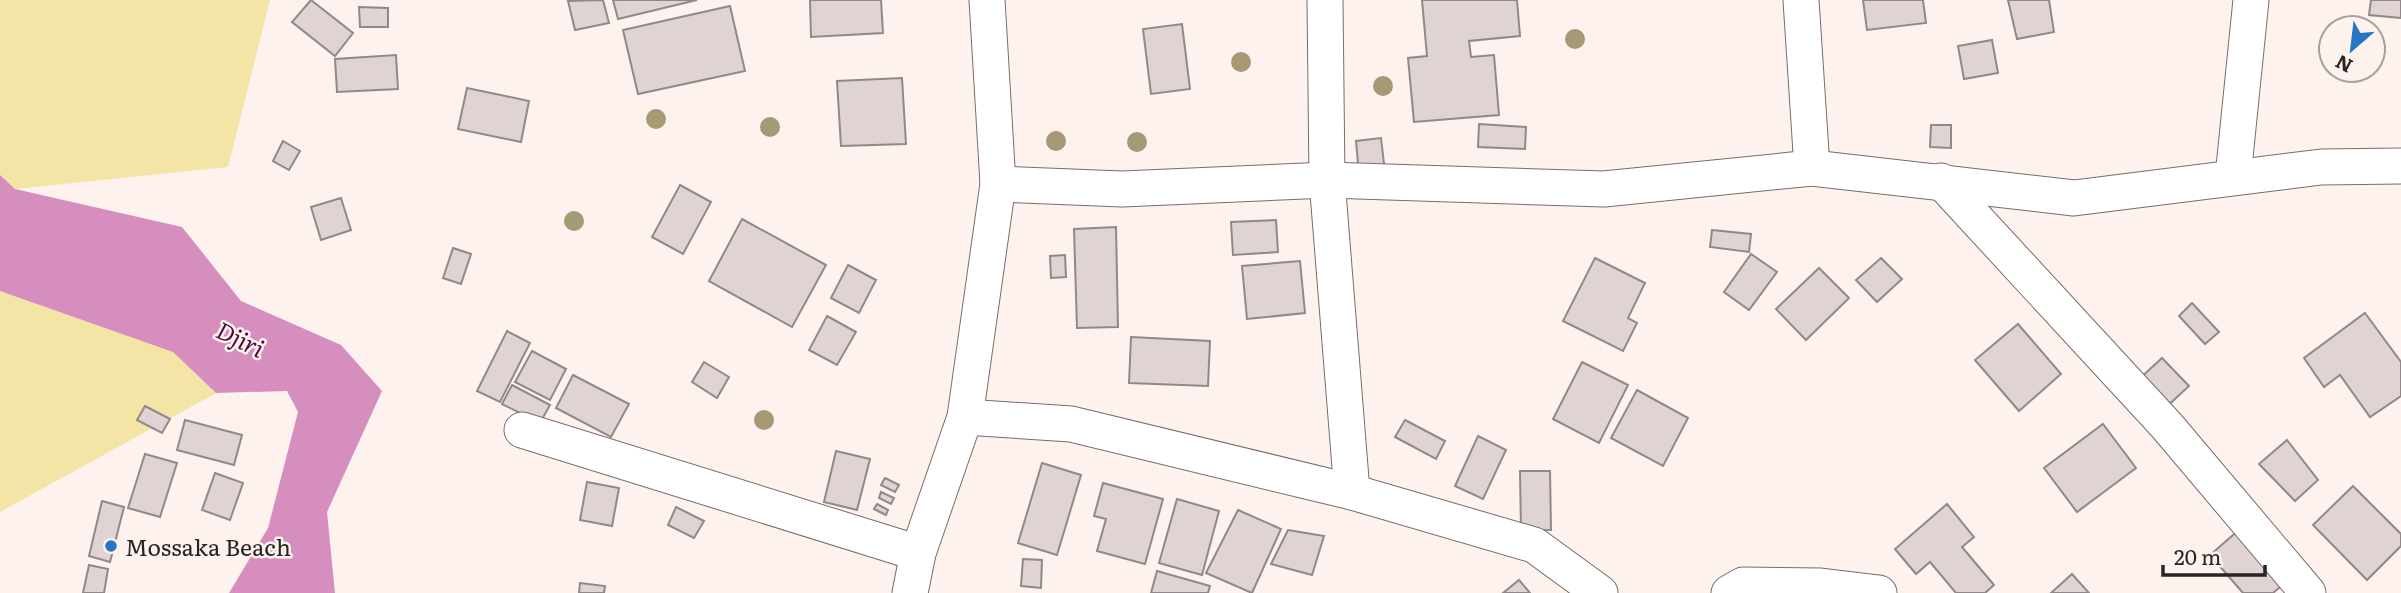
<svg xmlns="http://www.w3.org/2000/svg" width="2401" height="593" viewBox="0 0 2401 593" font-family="Literata,serif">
  <rect width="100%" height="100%" fill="#fdf2ee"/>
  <g fill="#f4e4a6">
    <path d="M 0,0 L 270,0 L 228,167 L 15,189 L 0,175 Z"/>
    <path d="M 0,291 L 173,352 L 216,393 L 0,512 Z"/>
  </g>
  <path fill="#d58ebe" d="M 0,175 L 15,189 L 182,227 L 241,301 L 341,345 L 382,391 L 327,512 L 335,593 L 229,593 L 268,528 L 298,412 L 287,391 L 216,393 L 173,352 L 0,291 Z"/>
  <g fill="#dfd3d4" stroke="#938889" stroke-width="2">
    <path d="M 311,0 L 353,33 L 335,56 L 292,22 Z"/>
    <path d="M 603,0 L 609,23 L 575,30 L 568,1 Z"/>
    <path d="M 613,0 L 697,0 L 618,19 Z"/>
    <path d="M 810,0 L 881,0 L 883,33 L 811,37 Z"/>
    <path d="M 1422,0 L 1517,0 L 1520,36 L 1469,41 L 1471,57 L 1494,55 L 1499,115 L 1414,122 L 1408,58 L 1427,56 Z"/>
    <path d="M 1863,0 L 1923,0 L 1926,23 L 1867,30 Z"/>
    <path d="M 2008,0 L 2049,0 L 2054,32 L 2017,39 Z"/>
    <path d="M 2371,0 L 2401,0 L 2401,18 L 2369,15 Z"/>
    <path d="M 730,6 L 745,71 L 638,94 L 623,30 Z"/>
    <path d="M 359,7 L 388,8 L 388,27 L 360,27 Z"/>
    <path d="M 1182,24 L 1190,89 L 1151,94 L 1143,29 Z"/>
    <path d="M 1992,40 L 1998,73 L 1964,79 L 1958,46 Z"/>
    <path d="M 396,55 L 398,89 L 337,92 L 335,59 Z"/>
    <path d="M 902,78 L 906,144 L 841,146 L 837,81 Z"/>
    <path d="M 467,88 L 529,101 L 521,142 L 458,129 Z"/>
    <path d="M 1479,124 L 1526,127 L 1525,149 L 1478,147 Z"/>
    <path d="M 1931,125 L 1951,125 L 1951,148 L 1930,147 Z"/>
    <path d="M 1381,138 L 1385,172 L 1359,174 L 1356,141 Z"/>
    <path d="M 283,141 L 300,151 L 289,170 L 273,161 Z"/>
    <path d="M 680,185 L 711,202 L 683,254 L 652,237 Z"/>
    <path d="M 341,198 L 351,230 L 321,240 L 311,207 Z"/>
    <path d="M 742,219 L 826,265 L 792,327 L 709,281 Z"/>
    <path d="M 1276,220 L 1278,252 L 1233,255 L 1231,222 Z"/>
    <path d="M 1116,227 L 1118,327 L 1077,328 L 1074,229 Z"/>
    <path d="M 1712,230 L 1751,234 L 1749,252 L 1710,247 Z"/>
    <path d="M 453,248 L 471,254 L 461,284 L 443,278 Z"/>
    <path d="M 1751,254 L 1777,272 L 1749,310 L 1724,292 Z"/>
    <path d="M 1065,255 L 1066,277 L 1051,278 L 1050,256 Z"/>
    <path d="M 1595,258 L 1645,283 L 1628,318 L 1637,323 L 1623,351 L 1563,321 Z"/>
    <path d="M 1881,258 L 1902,279 L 1877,302 L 1856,280 Z"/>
    <path d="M 1300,261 L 1305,313 L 1247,319 L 1242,266 Z"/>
    <path d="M 848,265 L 876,280 L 859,313 L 831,298 Z"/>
    <path d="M 1819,268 L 1849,298 L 1806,340 L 1776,309 Z"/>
    <path d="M 2192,303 L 2219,332 L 2205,344 L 2179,316 Z"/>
    <path d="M 2365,313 L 2401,362 L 2401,396 L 2370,417 L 2340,375 L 2324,387 L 2304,358 Z"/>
    <path d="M 827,316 L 856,332 L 837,365 L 809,350 Z"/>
    <path d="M 2018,324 L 2061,374 L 2019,411 L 1975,360 Z"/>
    <path d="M 507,331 L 530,343 L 500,402 L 477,391 Z"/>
    <path d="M 1131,337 L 1210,341 L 1208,386 L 1129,383 Z"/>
    <path d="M 532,351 L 566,369 L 550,400 L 515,382 Z"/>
    <path d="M 2162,358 L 2189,386 L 2163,410 L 2136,382 Z"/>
    <path d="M 704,362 L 729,377 L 717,398 L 692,382 Z"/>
    <path d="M 1582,362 L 1628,385 L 1599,443 L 1553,419 Z"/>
    <path d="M 573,375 L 629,404 L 611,437 L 556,408 Z"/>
    <path d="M 512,385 L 550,405 L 540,423 L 502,404 Z"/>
    <path d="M 1637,390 L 1688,418 L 1663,466 L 1611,438 Z"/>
    <path d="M 145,406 L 170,419 L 162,433 L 137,420 Z"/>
    <path d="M 185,420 L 242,435 L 234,465 L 177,450 Z"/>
    <path d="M 1405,420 L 1445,441 L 1436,459 L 1395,437 Z"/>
    <path d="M 2103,424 L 2136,468 L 2077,512 L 2044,468 Z"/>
    <path d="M 1478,436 L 1506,450 L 1483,499 L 1455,486 Z"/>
    <path d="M 2287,440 L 2318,480 L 2295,501 L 2259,464 Z"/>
    <path d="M 836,451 L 870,459 L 857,510 L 824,502 Z"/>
    <path d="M 145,454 L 177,463 L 160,517 L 128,508 Z"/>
    <path d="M 1042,463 L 1081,475 L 1057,555 L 1018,543 Z"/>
    <path d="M 1520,471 L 1550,471 L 1551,530 L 1521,530 Z"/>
    <path d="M 215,473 L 243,483 L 230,520 L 202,510 Z"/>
    <path d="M 885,478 L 899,485 L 895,492 L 881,485 Z"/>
    <path d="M 587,482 L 619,488 L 612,526 L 580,520 Z"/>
    <path d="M 1103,483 L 1163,499 L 1145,564 L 1097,551 L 1106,519 L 1094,516 Z"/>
    <path d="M 2353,486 L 2401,534 L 2401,546 L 2367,580 L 2313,525 Z"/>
    <path d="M 881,492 L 894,498 L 891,504 L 879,498 Z"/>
    <path d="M 1177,499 L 1219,511 L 1202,575 L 1159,563 Z"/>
    <path d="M 102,501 L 124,507 L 110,562 L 89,556 Z"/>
    <path d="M 877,504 L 888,510 L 886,515 L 874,509 Z"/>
    <path d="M 1947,504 L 1974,537 L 1962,547 L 1994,585 L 1985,593 L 1956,593 L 1930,562 L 1916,574 L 1895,549 Z"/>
    <path d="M 676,507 L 704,521 L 694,538 L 668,525 Z"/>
    <path d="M 1238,510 L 1281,529 L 1252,593 L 1206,573 Z"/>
    <path d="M 2240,529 L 2286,582 L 2273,593 L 2243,593 L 2210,555 Z"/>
    <path d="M 1288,530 L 1324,536 L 1312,575 L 1271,564 Z"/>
    <path d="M 1023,559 L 1042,560 L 1041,588 L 1021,586 Z"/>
    <path d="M 89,565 L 108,569 L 104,593 L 83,593 Z"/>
    <path d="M 1157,571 L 1210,586 L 1208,593 L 1151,593 Z"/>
    <path d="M 2072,574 L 2089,593 L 2051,593 Z"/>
    <path d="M 1519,580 L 1530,593 L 1503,593 Z"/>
    <path d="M 580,583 L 605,586 L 604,593 L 579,593 Z"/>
  </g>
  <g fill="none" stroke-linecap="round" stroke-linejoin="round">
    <g stroke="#776d6a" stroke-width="37">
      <g id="street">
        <path d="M 1325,0 L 1327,180 L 1352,492"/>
        <path d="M 1801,0 L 1812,168"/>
        <path d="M 2233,177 L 2251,0"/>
        <path d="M 1941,181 L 2167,426 L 2308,593"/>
        <path d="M 998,184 L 1122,189 L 1327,180 L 1604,189 L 1812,168 L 2074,198 L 2321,167 L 2401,166"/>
        <path d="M 965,417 L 1071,424 L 1352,492 L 1534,545 L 1600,593"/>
        <path d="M 522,430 L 918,553"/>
        <path d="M 910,593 L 918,553 L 965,417 L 998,184 L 987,0"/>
        <path d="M 1729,593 L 1743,585 L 1821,586 L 1879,593"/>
      </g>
    </g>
    <use href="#street" stroke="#fff" stroke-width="35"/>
  </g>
  <g fill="#a69974">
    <circle cx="1575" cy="39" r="10"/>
    <circle cx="1241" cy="62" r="10"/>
    <circle cx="1383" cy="86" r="10"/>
    <circle cx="656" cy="119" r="10"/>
    <circle cx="770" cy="127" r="10"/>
    <circle cx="1056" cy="141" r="10"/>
    <circle cx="1137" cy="142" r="10"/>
    <circle cx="574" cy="221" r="10"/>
    <circle cx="764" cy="420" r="10"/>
  </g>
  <circle fill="#2775c5" stroke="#fdf2ee" stroke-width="2.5" cx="111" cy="546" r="7"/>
  <g text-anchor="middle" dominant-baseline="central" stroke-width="5" stroke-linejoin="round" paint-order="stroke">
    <g font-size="23" fill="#282423" stroke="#fdf2ee" text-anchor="start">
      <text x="125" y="546">Mossaka Beach</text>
    </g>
    <g font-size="24" font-style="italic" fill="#4b0b3c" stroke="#fdf2ee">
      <text transform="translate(241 338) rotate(26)">Djiri</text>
    </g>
  </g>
  <g transform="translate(2352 49) rotate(208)"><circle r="33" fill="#fdf2ee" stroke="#a8a09d" stroke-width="2"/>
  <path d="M0-5L12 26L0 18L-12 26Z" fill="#2775c5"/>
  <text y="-10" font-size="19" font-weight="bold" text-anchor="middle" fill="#282423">N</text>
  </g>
  <path d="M2163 565v10h102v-10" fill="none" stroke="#282423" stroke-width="3.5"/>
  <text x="2174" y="565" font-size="21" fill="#282423" stroke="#fdf2ee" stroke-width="5" paint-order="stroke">20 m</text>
</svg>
